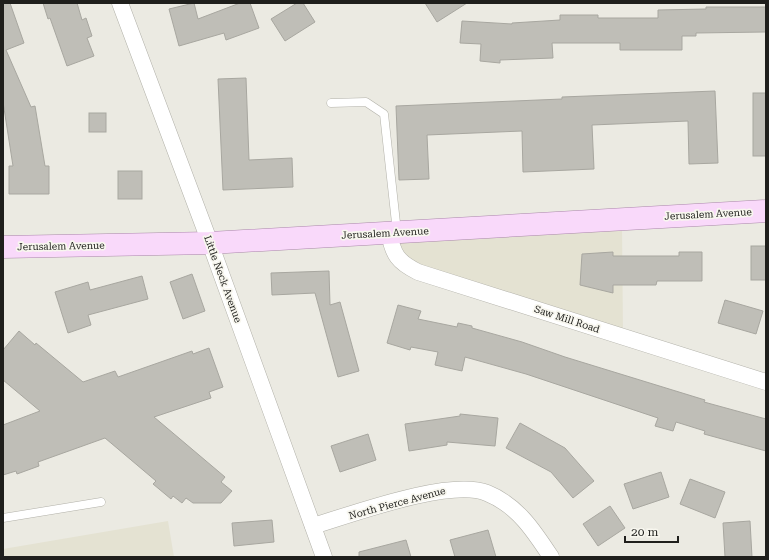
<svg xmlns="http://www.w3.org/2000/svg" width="769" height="560" viewBox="0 0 769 560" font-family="'Roboto Serif',serif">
  <rect width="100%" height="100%" fill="#ebeae2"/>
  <g fill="#e4e2d2">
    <path d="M 622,224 L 623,333 L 401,265 L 391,235 Z"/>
    <path d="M 168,521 L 174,557 L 3,557 L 3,549 Z"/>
  </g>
  <g fill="#bfbeb7" stroke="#a8a7a0">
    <path d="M 3,3 L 10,3 L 24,43 L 6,50 L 31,107 L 35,106 L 45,166 L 49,166 L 49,194 L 9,194 L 9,166 L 13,166 L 3,102 Z"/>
    <path d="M 43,3 L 77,3 L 82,20 L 86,18 L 92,36 L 87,38 L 94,56 L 67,66 L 50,18 L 48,19 Z"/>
    <path d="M 194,3 L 198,19 L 240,3 L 250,3 L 259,28 L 226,40 L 224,33 L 179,46 L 169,9 Z"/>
    <path d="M 297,3 L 303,3 L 315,22 L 285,41 L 271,19 Z"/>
    <path d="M 425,3 L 467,3 L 437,22 Z"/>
    <path d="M 706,7 L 766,7 L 766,32 L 696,33 L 696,36 L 682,36 L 682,50 L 620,50 L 620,43 L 552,43 L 553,58 L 500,60 L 500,63 L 480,61 L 481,44 L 460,43 L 462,21 L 512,24 L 512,23 L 560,20 L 560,15 L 598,15 L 598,18 L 658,18 L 658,10 L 706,9 Z"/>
    <path d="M 246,78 L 249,160 L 292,158 L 293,187 L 223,190 L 218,79 Z"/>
    <path d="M 715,91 L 718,163 L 689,164 L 688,121 L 592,125 L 594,169 L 523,172 L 522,131 L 427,135 L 429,179 L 399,180 L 396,106 L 562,99 L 562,97 Z"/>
    <rect x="753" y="93" width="13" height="63"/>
    <rect x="89" y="113" width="17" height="19"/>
    <rect x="118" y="171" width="24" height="28"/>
    <rect x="751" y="246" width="15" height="34"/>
    <path d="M 613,252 L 613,256 L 679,256 L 679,252 L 702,252 L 702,281 L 657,281 L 656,285 L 613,285 L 613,293 L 580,285 L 582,254 Z"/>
    <path d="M 329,271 L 330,305 L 340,302 L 359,371 L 338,377 L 315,293 L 272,295 L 271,273 Z"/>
    <path d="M 192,274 L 205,311 L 183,319 L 170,282 Z"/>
    <path d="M 142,276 L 148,299 L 88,315 L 91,325 L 68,333 L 55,292 L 88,282 L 90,290 Z"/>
    <path d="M 725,300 L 763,311 L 756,334 L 718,323 Z"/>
    <path d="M 398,305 L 421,311 L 418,319 L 457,327 L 458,323 L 472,326 L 472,328 L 522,342 L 565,357 L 705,400 L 704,402 L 766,419 L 766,451 L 704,434 L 705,431 L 676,422 L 673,431 L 655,426 L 658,418 L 526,374 L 465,357 L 462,371 L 435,365 L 438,352 L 411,347 L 410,350 L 387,343 Z"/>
    <path d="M 19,331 L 35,345 L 36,343 L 83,382 L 115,371 L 118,377 L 192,351 L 193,354 L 209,348 L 223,387 L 209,392 L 211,398 L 154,417 L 225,477 L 221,482 L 232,491 L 221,503 L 193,503 L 186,498 L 182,503 L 173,496 L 171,499 L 153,484 L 156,481 L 105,438 L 38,462 L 39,466 L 17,474 L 16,471 L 3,475 L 3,425 L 40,411 L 3,380 L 3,350 Z"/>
    <path d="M 460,414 L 498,418 L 495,446 L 447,442 L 447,445 L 409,451 L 405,424 L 460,416 Z"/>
    <path d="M 520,423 L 565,448 L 594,481 L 573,498 L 551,472 L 506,448 Z"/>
    <path d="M 368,434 L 376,460 L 340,472 L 331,446 Z"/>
    <path d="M 661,472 L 669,497 L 633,509 L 624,484 Z"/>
    <path d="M 690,479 L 725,492 L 715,518 L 680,504 Z"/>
    <path d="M 610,506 L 625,528 L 598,546 L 583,524 Z"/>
    <path d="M 272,520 L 274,542 L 234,546 L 232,523 Z"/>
    <path d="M 750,521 L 752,557 L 725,557 L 723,523 Z"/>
    <path d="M 488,530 L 496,557 L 455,557 L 450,540 Z"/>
    <path d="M 406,540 L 411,557 L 359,557 L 359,552 Z"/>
  </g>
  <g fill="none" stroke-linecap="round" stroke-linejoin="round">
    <g stroke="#b2b1a9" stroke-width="9">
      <g id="service">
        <path d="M 331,103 L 366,102 L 384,114 L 397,232"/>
        <path d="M 3,518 L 101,502"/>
      </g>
    </g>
    <g stroke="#b2b1a9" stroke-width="17">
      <g id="minor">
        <path d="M 120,3 L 210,243 L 324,557"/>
        <path d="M 389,233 C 393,255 398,262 418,272 L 766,382"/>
        <path d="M 313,526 C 353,514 450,478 487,493 C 517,505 534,531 551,557"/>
      </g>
    </g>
    <g stroke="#a8a" stroke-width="23">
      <path id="primary" d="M 3,247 L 210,243 L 766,211"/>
    </g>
    <use href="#service" stroke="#fff" stroke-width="8"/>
    <use href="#minor" stroke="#fff" stroke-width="16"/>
    <use href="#primary" stroke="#f9d9fa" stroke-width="22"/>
  </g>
  <g text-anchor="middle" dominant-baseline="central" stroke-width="3.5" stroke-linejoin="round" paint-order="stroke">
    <g font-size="10" fill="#1f1f1c" stroke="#f8f7ef">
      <text transform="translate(708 214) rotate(-3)">Jerusalem Avenue</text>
      <text transform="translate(385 233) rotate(-3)">Jerusalem Avenue</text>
      <text transform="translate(61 246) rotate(-1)">Jerusalem Avenue</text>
      <text transform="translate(223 279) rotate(70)">Little Neck Avenue</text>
      <text transform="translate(567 319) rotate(18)">Saw Mill Road</text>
      <text transform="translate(397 503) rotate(-15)">North Pierce Avenue</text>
    </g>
  </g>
  <rect width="769" height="560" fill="none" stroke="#1f1f1c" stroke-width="8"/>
  <path d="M625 536v6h53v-6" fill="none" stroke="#1f1f1c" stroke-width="2"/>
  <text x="631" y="536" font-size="12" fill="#1f1f1c" stroke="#f8f7ef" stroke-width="3" paint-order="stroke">20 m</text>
</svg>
